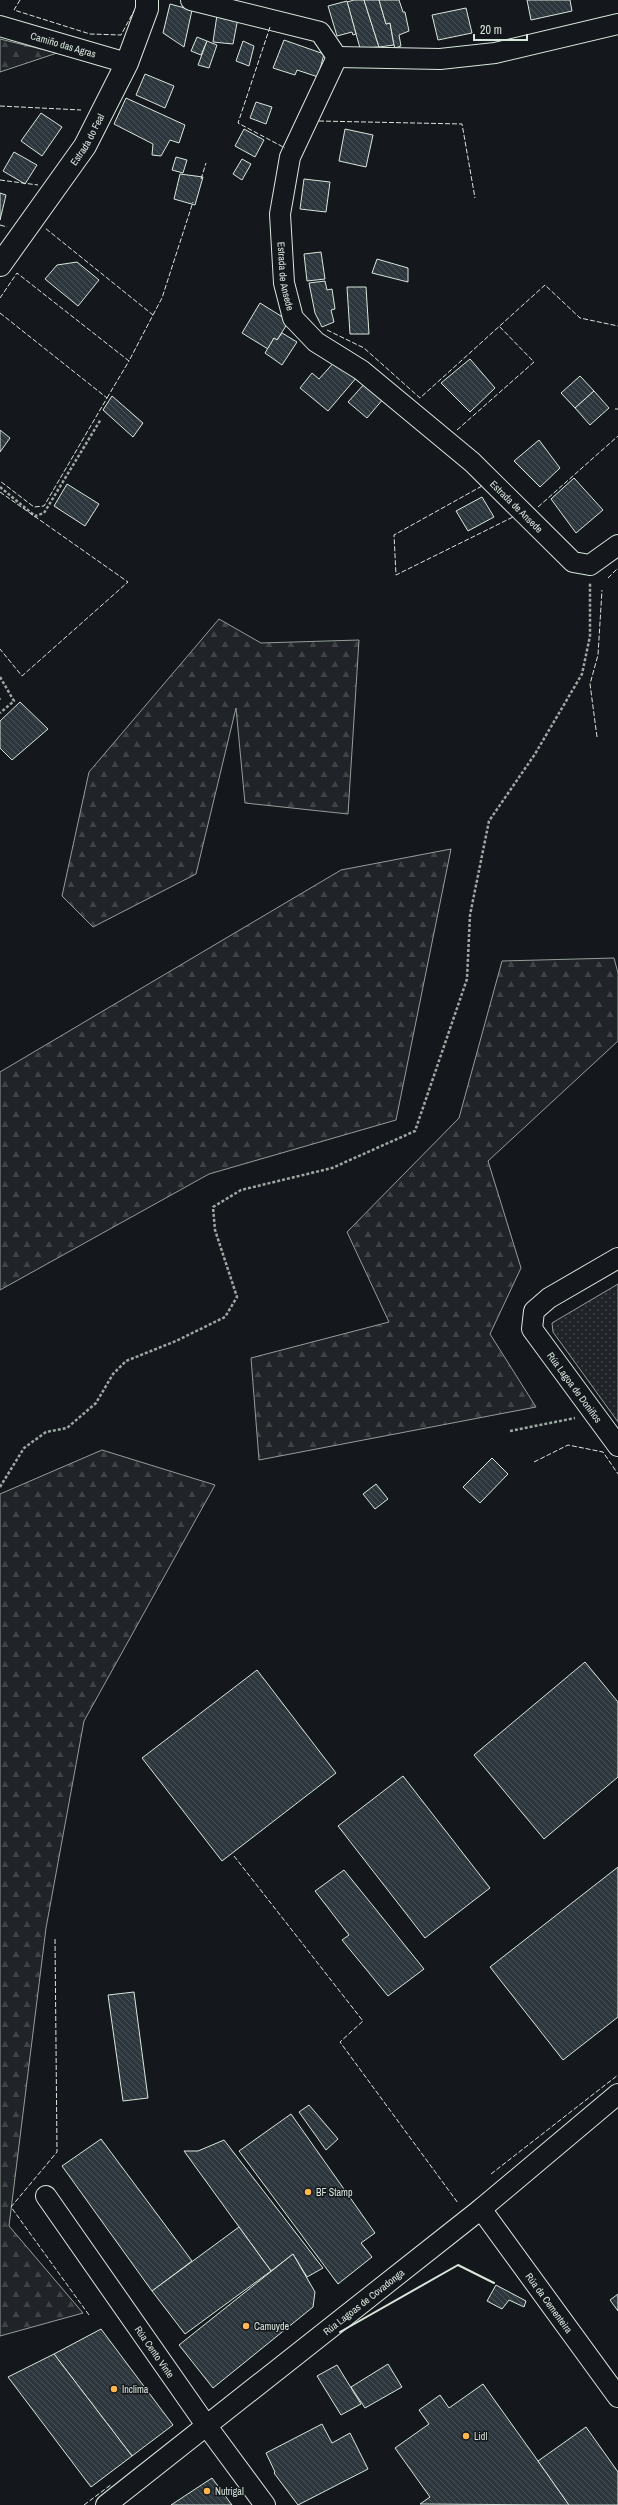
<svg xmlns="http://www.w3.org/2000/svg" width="618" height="2505" viewBox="0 0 618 2505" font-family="'Archivo Narrow',sans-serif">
  <defs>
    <pattern id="grass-dots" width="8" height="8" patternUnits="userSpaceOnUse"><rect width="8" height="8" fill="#202428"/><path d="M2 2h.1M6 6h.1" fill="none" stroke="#404447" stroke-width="1.8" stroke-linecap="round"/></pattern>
    <pattern id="forest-firs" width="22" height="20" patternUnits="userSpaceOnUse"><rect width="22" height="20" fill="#202428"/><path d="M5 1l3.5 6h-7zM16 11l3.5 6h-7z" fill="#404447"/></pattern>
    <pattern id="building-back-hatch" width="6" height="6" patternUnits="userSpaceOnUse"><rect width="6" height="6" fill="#2c363c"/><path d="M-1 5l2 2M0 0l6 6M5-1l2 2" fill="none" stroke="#4a5358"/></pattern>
  </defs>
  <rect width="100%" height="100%" fill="#14181c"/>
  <path fill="url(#grass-dots)" stroke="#939e99" d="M 618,1284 L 618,1422 L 553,1332 L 552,1323 Z"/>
  <g fill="url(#forest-firs)" stroke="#939e99">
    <path d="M 0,39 L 57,53 L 0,72 Z"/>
    <path d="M 219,619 L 261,643 L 359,640 L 348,814 L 245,803 L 236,708 L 196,874 L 93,927 L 62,896 L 89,772 Z"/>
    <path d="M 451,849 L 396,1120 L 209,1174 L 0,1290 L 0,1072 L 341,870 Z"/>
    <path d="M 614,958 L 618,973 L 618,1041 L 488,1161 L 521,1268 L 490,1334 L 536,1407 L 259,1460 L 251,1358 L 389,1322 L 347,1232 L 459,1118 L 502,961 Z"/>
    <path d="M 102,1450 L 215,1485 L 84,1721 L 46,1928 L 9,2226 L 83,2313 L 0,2336 L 0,1494 Z"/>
  </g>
  <g fill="url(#building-back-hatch)" stroke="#d8e6dc">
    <path d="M 354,0 L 364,0 L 379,47 L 360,48 L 347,2 Z"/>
    <path d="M 364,0 L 379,0 L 386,24 L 390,23 L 394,45 L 379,47 Z"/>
    <path d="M 379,0 L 399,0 L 403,12 L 405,12 L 409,31 L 399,35 L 401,46 L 395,48 L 394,45 L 390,23 L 386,24 Z"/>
    <path d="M 527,0 L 570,0 L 572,11 L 531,20 Z"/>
    <path d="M 347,1 L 356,34 L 353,35 L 352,32 L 337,36 L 328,6 Z"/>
    <path d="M 170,4 L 192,10 L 184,47 L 163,33 Z"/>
    <path d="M 466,8 L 472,33 L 438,40 L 432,15 Z"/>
    <path d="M 217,15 L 238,18 L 233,44 L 213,42 Z"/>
    <path d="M 197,37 L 207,41 L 201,55 L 191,51 Z"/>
    <path d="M 284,40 L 324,54 L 318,77 L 297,70 L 295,75 L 273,68 Z"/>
    <path d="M 207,41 L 217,45 L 209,68 L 198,65 Z"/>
    <path d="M 243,41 L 254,46 L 249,66 L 236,61 Z"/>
    <path d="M 145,74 L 174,86 L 165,108 L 136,95 Z"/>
    <path d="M 126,98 L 185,125 L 179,143 L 170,140 L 161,156 L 152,155 L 153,144 L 114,124 Z"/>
    <path d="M 256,102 L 272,107 L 266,124 L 250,118 Z"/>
    <path d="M 41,113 L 62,127 L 42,156 L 21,141 Z"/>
    <path d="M 244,129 L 264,140 L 255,157 L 235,146 Z"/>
    <path d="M 345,129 L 373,135 L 366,167 L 339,161 Z"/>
    <path d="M 14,152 L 37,165 L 25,184 L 3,171 Z"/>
    <path d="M 176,157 L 187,160 L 183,173 L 172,170 Z"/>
    <path d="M 242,159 L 251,164 L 242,180 L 233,174 Z"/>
    <path d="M 180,174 L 203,177 L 195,205 L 174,199 Z"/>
    <path d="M 304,179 L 330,182 L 326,212 L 300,209 Z"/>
    <path d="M 0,193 L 6,195 L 0,220 Z"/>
    <path d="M 321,252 L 325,279 L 307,281 L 304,254 Z"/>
    <path d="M 377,259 L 408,268 L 408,282 L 372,273 Z"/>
    <path d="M 77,262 L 99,280 L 78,306 L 45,279 L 57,265 Z"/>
    <path d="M 325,281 L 327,290 L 332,289 L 335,309 L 331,310 L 334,322 L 322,327 L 315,313 L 309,283 Z"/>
    <path d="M 347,287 L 366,287 L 369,334 L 350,334 Z"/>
    <path d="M 260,303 L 289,321 L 277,340 L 274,338 L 268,349 L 242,333 Z"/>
    <path d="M 282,333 L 297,342 L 282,365 L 265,353 L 274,338 L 277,340 Z"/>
    <path d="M 337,359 L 357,377 L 328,411 L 300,388 L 312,373 L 319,379 Z"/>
    <path d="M 470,359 L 495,388 L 470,412 L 441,383 Z"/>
    <path d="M 580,376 L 594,391 L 575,408 L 561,393 Z"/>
    <path d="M 366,382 L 384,398 L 367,418 L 348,402 Z"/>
    <path d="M 594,391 L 609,408 L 590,425 L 575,408 Z"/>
    <path d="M 112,396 L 143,423 L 133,437 L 103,410 Z"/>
    <path d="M 0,430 L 10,438 L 0,452 Z"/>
    <path d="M 539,440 L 560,468 L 540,487 L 514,461 Z"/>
    <path d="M 574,478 L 603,510 L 576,533 L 551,499 Z"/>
    <path d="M 67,484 L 99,504 L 85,526 L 54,506 Z"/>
    <path d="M 482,497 L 494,517 L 468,531 L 456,511 Z"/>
    <path d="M 20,702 L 48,729 L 12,760 L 0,748 L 0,721 Z"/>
    <path d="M 492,1458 L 508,1474 L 480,1503 L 463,1487 Z"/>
    <path d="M 376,1484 L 388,1499 L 375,1509 L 363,1494 Z"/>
    <path d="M 585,1662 L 618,1702 L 618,1777 L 544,1839 L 474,1755 Z"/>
    <path d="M 257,1670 L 336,1773 L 222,1861 L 142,1758 Z"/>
    <path d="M 403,1776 L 490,1888 L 425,1938 L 338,1826 Z"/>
    <path d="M 618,1867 L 618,2017 L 563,2060 L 490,1967 Z"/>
    <path d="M 344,1870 L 424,1969 L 388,1996 L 342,1940 L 349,1935 L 315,1891 Z"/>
    <path d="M 134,1992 L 148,2098 L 123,2101 L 108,1995 Z"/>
    <path d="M 309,2105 L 338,2139 L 326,2150 L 299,2112 Z"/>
    <path d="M 291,2114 L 375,2233 L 361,2243 L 372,2257 L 338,2284 L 239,2151 Z"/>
    <path d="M 101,2139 L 192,2261 L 152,2291 L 62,2166 Z"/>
    <path d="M 224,2140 L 323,2268 L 307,2277 L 293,2254 L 271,2271 L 184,2151 L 198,2151 Z"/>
    <path d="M 239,2227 L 271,2271 L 185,2334 L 152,2291 Z"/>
    <path d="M 293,2254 L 315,2292 L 313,2307 L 213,2388 L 179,2345 Z"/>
    <path d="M 496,2285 L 526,2301 L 524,2307 L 509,2300 L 502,2309 L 487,2301 Z"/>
    <path d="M 618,2294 L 618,2311 L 610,2300 Z"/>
    <path d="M 101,2329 L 173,2425 L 132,2456 L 54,2354 Z"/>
    <path d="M 54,2354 L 132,2456 L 91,2487 L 8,2377 Z"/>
    <path d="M 388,2364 L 402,2387 L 365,2408 L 351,2387 Z"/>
    <path d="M 337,2365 L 361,2404 L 341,2415 L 317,2376 Z"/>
    <path d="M 483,2384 L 538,2461 L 569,2505 L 420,2504 L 430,2497 L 395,2448 L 429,2424 L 419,2410 L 440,2395 L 449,2408 Z"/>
    <path d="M 322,2424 L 332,2443 L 350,2433 L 368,2469 L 298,2505 L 274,2473 L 275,2472 L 266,2453 Z"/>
    <path d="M 586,2427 L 618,2472 L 618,2505 L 569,2505 L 538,2461 Z"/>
    <path d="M 212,2478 L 232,2505 L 171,2505 Z"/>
  </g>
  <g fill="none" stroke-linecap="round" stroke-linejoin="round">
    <g stroke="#d8e6dc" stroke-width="22">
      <g id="minor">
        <path id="s1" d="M 191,0 L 320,32 L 337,57 L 290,157 L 280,214 L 284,283 L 293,318 L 316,342 L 361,370 L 472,462 L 573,562 L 590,565 L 618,545"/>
        <path id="s2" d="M 0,26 L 127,63"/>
        <path d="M 337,57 L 440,59 L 495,53 L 618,24"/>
        <path id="s3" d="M 618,1258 L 549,1298 L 534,1311 L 532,1329 L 618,1446"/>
        <path id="s4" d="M 46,2196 L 206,2425 L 265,2505"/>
        <path id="s5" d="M 481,2209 L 618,2397"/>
        <path id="s6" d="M 106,2505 L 481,2209 L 618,2094"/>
      </g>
    </g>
    <g stroke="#d8e6dc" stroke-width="24">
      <g id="major">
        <path id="s7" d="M 0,265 L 85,146 L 127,63 L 147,9 L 147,0"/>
      </g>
    </g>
    <g stroke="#9da8a2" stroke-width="2.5" stroke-dasharray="3 2" stroke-linecap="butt">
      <path d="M 0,487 L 35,516 L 44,513 L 101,419"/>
      <path d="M 0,677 L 14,701 L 0,713"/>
      <path d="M 510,1431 L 575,1418"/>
      <path d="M 0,1487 L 24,1448 L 46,1432 L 67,1428 L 96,1403 L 113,1374 L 126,1361 L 176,1341 L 225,1317 L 237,1297 L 215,1230 L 213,1207 L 241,1190 L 332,1168 L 415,1131 L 467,979 L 470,915 L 489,821 L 535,754 L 582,674 L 590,636 L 590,583"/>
    </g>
    <use href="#minor" stroke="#14181c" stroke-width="20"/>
    <use href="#major" stroke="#14181c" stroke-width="22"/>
    <g stroke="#d8e6dc" stroke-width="1" stroke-dasharray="5 2" stroke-linecap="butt">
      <path d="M 20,0 L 14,10 L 90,34 L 121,35 L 134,11"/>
      <path d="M 270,27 L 238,123 L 285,148"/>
      <path d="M 0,106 L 81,110"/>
      <path d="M 319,121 L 462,124 L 475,198"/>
      <path d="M 201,179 L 206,163"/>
      <path d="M 0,180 L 38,185"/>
      <path d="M 0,225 L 7,227"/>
      <path d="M 0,298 L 17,273 L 129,361 L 153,315 L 45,228"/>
      <path d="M 0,313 L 107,398 L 44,506 L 34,507 L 0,481"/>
      <path d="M 153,315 L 162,298 L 193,202"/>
      <path d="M 327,330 L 364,348 L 420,398 L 545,285 L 580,318 L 618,326"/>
      <path d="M 107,398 L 129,361"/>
      <path d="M 615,409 L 618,409"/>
      <path d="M 457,430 L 534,362 L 499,326"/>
      <path d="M 482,486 L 394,535 L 396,575 L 513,517"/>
      <path d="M 0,492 L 128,582 L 22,676 L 0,649"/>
      <path d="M 538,507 L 618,436"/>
      <path d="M 608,578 L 618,568"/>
      <path d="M 0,699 L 1,699"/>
      <path d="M 597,737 L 590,684 L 598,655 L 602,590"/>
      <path d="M 534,1462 L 568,1445 L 603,1452 L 618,1474"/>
      <path d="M 234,1856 L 363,2021 L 340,2042 L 458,2203"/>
      <path d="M 55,1939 L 57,2152 L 11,2207 L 89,2315"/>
      <path d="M 491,2174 L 618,2075"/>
      <path d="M 84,2505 L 112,2484"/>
    </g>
    <path stroke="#d8e6dc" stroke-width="2" d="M 340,2332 L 458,2265 L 494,2283"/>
  </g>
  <g fill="#ffb74d" stroke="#14181c" stroke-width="1.5">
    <circle cx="308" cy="2192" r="4"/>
    <circle cx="246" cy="2326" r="4"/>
    <circle cx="114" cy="2389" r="4"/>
    <circle cx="466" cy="2436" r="4"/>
    <circle cx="207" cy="2491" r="4"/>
  </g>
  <g text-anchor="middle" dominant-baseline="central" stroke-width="3" stroke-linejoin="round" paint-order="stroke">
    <g font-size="10" fill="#d8e6dc" stroke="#14181c">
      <text stroke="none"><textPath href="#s2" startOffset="66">Camiño das Agras</textPath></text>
      <text stroke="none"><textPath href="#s7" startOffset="153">Estrada do Feal</textPath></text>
      <text stroke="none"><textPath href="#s1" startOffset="394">Estrada de Ansede</textPath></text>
      <text stroke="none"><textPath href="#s1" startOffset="730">Estrada de Ansede</textPath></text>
      <text stroke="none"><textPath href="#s3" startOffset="190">Rúa Lagoa de Doniños</textPath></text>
      <text stroke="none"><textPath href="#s6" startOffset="328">Rúa Lagoas de Covadonga</textPath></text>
      <text stroke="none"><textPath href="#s5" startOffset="116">Rúa da Cementeira</textPath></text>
      <text stroke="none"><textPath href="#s4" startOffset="190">Rúa Cento Vinte</textPath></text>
    </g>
    <g font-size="10" fill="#d8e6dc" stroke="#14181c" text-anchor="start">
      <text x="316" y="2192">BF Stamp</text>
      <text x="254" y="2326">Camuyde</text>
      <text x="122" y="2389">Inclima</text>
      <text x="474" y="2436">Lidl</text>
      <text x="215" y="2491">Nutrigal</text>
    </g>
  </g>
  <path d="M474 34v6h53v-6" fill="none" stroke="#d8e6dc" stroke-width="2"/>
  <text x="480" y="34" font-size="12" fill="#d8e6dc" stroke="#14181c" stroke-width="3" paint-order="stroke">20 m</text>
</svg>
